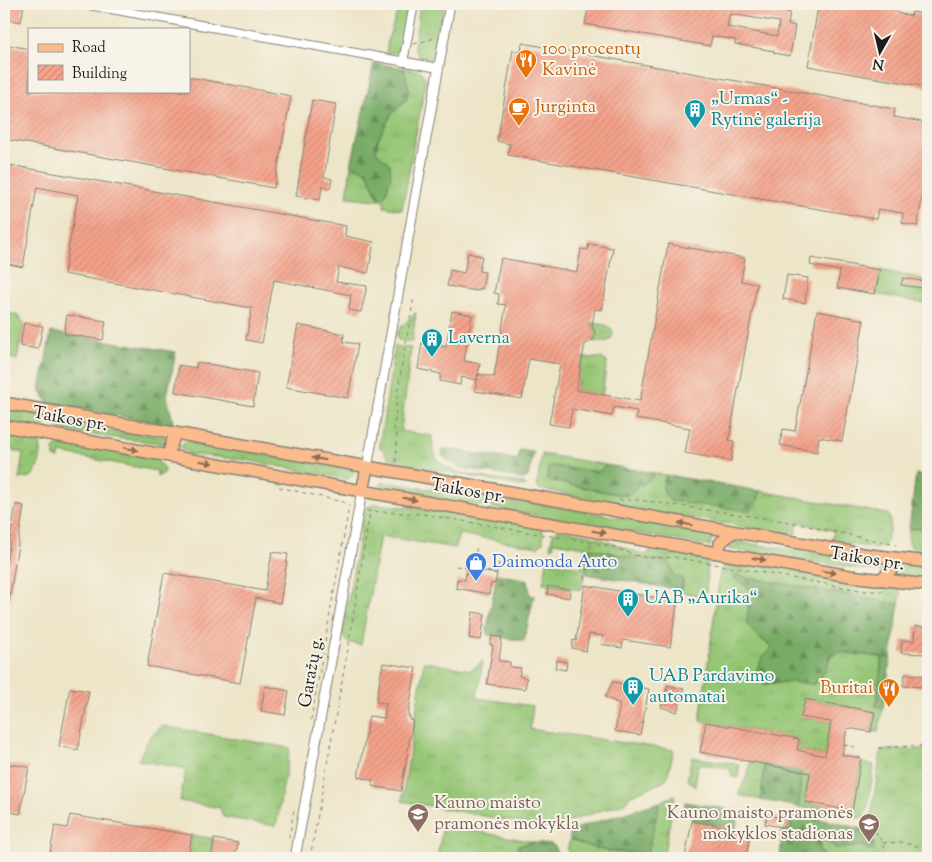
<svg xmlns="http://www.w3.org/2000/svg" width="932" height="862" viewBox="0 0 932 862" font-family="'Sorts Mill Goudy',serif">
  <defs>
    <pattern id="grass-tufts" width="24" height="20" patternUnits="userSpaceOnUse" patternTransform="scale(1.25)"><rect width="24" height="20" fill="#95c675"/><path d="M3 7l-1-3M5 7V3M7 7l1-3M15 17l-1-3M17 17v-4M19 17l1-3" fill="none" stroke="#80aa65"/></pattern>
    <pattern id="forest-firs" width="22" height="20" patternUnits="userSpaceOnUse" patternTransform="scale(1.25)"><rect width="22" height="20" fill="#78ab66"/><path d="M5 1l3.5 6h-7zM16 11l3.5 6h-7z" fill="#628a53"/></pattern>
    <pattern id="building-hatch" width="6" height="6" patternUnits="userSpaceOnUse" patternTransform="scale(1.25)"><rect width="6" height="6" fill="#f4a28a"/><path d="M-1 1l2-2M0 6l6-6M5 7l2-2" fill="none" stroke="#d18b76"/></pattern>
  </defs>
  <rect width="100%" height="100%" fill="#f7f3e8"/>
  <filter id="ink" filterUnits="userSpaceOnUse"><feTurbulence type="fractalNoise" baseFrequency=".02" numOctaves="2"/><feDisplacementMap in="SourceGraphic" scale="10" xChannelSelector="R" yChannelSelector="G"/><feConvolveMatrix kernelMatrix="1 2 1 2 8 2 1 2 1" color-interpolation-filters="sRGB"/></filter>
  <filter id="wash" filterUnits="userSpaceOnUse"><feTurbulence type="fractalNoise" baseFrequency=".0096" numOctaves="4" result="noise"/><feDisplacementMap in="SourceGraphic" scale="20" xChannelSelector="R" yChannelSelector="G"/><feGaussianBlur stdDeviation="1.12" result="paint"/><feColorMatrix in="noise" values="0 0 0 0 0 0 0 0 0 0 0 0 0 0 0 0 0 1.4 0 .05"/><feComposite in="paint" operator="in"/></filter>
  <g filter="url(#wash)">
    <rect width="100%" height="100%" fill="#ede5c8"/>
    <g fill="url(#grass-tufts)" stroke="#587148">
      <path d="M 400,4 L 408,4 L 402,44 L 397,52 L 386,54 L 388,39 Z"/>
      <path d="M 420,4 L 445,4 L 435,54 C 431,60 427,60 420,59 L 414,48 Z"/>
      <path d="M 404,68 L 421,71 L 426,79 L 402,210 L 384,207 L 385,201 L 347,197 L 351,165 L 367,171 L 376,194 L 390,164 L 376,152 L 378,139 L 391,115 L 406,100 L 409,90 Z"/>
      <path d="M 880,270 L 928,280 L 928,304 L 875,294 Z"/>
      <path d="M 4,312 L 17,315 L 24,323 L 17,360 L 4,357 Z"/>
      <path d="M 416,312 L 412,342 L 398,340 L 396,335 L 401,327 Z"/>
      <path d="M 592,323 L 606,325 L 612,329 L 613,335 L 610,340 L 601,343 L 592,341 L 596,335 Z"/>
      <path d="M 395,346 L 411,348 L 401,431 L 432,436 C 432,443 433,452 437,459 C 449,476 502,480 523,483 L 526,487 L 404,464 C 393,461 387,459 382,448 L 380,448 L 380,442 Z"/>
      <path d="M 582,358 L 601,358 L 607,362 L 602,395 L 576,390 Z"/>
      <path d="M 4,408 L 46,416 L 44,428 L 4,421 Z"/>
      <path d="M 62,423 L 116,432 L 165,437 L 168,439 L 167,444 L 62,431 L 59,427 Z"/>
      <path d="M 4,432 L 32,437 L 40,443 C 43,454 39,469 31,477 L 19,479 L 23,453 L 4,449 Z"/>
      <path d="M 188,441 L 352,470 L 355,474 L 348,479 L 245,460 L 188,454 L 181,448 L 184,442 Z"/>
      <path d="M 69,443 L 153,458 L 163,466 L 164,473 L 157,477 L 157,471 L 60,453 L 59,459 L 54,457 L 54,448 L 61,444 Z"/>
      <path d="M 542,454 L 606,465 L 598,472 L 549,467 L 547,480 L 626,496 L 651,478 L 654,473 L 666,475 L 663,482 L 758,500 L 760,491 L 888,514 C 894,522 888,535 885,545 L 876,549 L 832,540 L 834,531 L 798,522 L 795,535 L 593,502 L 592,499 L 539,489 L 537,484 Z"/>
      <path d="M 384,482 L 504,501 L 548,505 L 713,534 L 710,546 L 385,489 L 380,485 Z"/>
      <path d="M 376,504 L 461,513 L 539,526 L 543,531 L 543,542 L 538,547 L 459,534 L 455,548 L 380,536 L 361,645 L 347,642 L 342,635 L 363,517 L 367,507 Z"/>
      <path d="M 928,528 L 928,554 C 912,553 906,545 909,529 Z"/>
      <path d="M 558,529 L 590,535 L 644,555 L 649,554 L 650,549 C 667,549 696,548 708,561 L 706,593 L 701,596 L 681,592 L 684,582 L 674,576 L 669,561 L 634,558 L 590,548 L 581,590 L 543,584 L 548,556 L 551,556 L 551,562 L 582,568 L 585,547 L 554,542 L 553,548 L 550,547 L 553,534 Z"/>
      <path d="M 731,541 L 884,563 L 886,568 L 882,572 L 729,549 L 725,544 Z"/>
      <path d="M 733,560 L 898,588 L 901,593 L 899,604 L 735,576 L 735,579 L 750,588 L 753,632 L 772,648 L 764,684 L 787,682 L 814,684 L 825,672 L 831,655 L 840,652 L 882,657 L 876,706 L 883,708 L 878,732 L 871,732 L 875,712 L 805,699 L 802,717 L 831,722 L 825,756 L 797,750 L 799,739 L 700,721 L 720,573 L 726,564 Z"/>
      <path d="M 900,566 L 928,567 L 928,580 L 898,578 Z"/>
      <path d="M 483,661 L 477,698 L 533,706 L 530,729 L 674,750 L 667,778 L 663,782 L 629,796 L 627,802 L 549,828 L 402,801 L 424,662 L 471,670 Z"/>
      <path d="M 162,726 L 290,748 L 276,826 L 223,817 L 220,808 L 180,801 L 186,769 L 138,760 L 150,737 Z"/>
      <path d="M 928,749 L 928,858 L 828,858 L 818,851 L 822,836 L 837,849 L 860,846 L 874,851 L 873,831 L 876,824 L 872,818 L 872,811 L 881,750 Z"/>
      <path d="M 692,757 L 739,764 L 738,778 L 732,777 L 730,768 L 698,764 L 695,787 L 687,779 Z"/>
      <path d="M 813,759 L 805,802 L 851,811 L 861,763 L 874,765 L 867,810 L 863,816 L 858,818 L 799,807 L 801,771 Z"/>
      <path d="M 750,762 L 764,764 L 761,800 L 738,795 L 748,774 Z"/>
      <path d="M 675,795 L 663,858 L 570,858 L 571,853 L 567,851 L 570,839 C 593,851 620,853 646,854 L 660,802 Z"/>
      <path d="M 443,825 L 534,842 L 518,846 L 517,858 L 437,858 Z"/>
      <path d="M 192,835 L 214,839 L 211,858 L 188,858 Z"/>
    </g>
    <g fill="url(#forest-firs)" stroke="#4a6441">
      <path d="M 374,63 L 404,68 L 409,90 L 405,100 L 391,115 L 378,139 L 376,152 L 390,164 L 391,176 L 385,196 L 379,199 L 367,171 L 351,165 Z"/>
      <path d="M 51,332 L 176,352 L 167,396 L 174,426 L 48,403 L 40,390 Z"/>
      <path d="M 446,449 L 518,460 L 519,450 L 534,452 L 528,477 L 523,479 L 458,467 L 443,457 L 442,451 Z"/>
      <path d="M 606,465 L 654,473 L 651,478 L 626,496 L 547,480 L 548,467 L 554,466 L 598,472 Z"/>
      <path d="M 916,474 L 928,476 L 928,528 L 909,529 Z"/>
      <path d="M 666,475 L 760,491 L 758,500 L 750,511 L 670,501 C 662,492 661,486 666,475 Z"/>
      <path d="M 590,548 L 634,558 L 669,561 L 674,576 L 683,578 L 681,590 L 586,574 Z"/>
      <path d="M 497,574 L 528,580 L 530,595 L 534,596 L 524,641 L 488,635 L 487,628 Z"/>
      <path d="M 734,575 L 899,604 L 883,708 L 876,706 L 882,657 L 840,652 L 831,655 L 825,672 L 814,684 L 787,682 L 764,684 L 754,675 L 763,656 L 772,648 L 747,625 L 749,588 L 735,579 Z"/>
      <path d="M 764,764 L 801,771 L 799,807 L 761,800 Z"/>
      <path d="M 660,802 L 647,854 C 620,853 593,851 570,839 L 570,833 L 577,828 Z"/>
      <path d="M 685,802 L 739,811 L 736,828 L 692,821 L 690,810 L 685,808 Z"/>
      <path d="M 792,813 L 873,831 L 874,851 L 860,846 L 837,849 L 822,836 L 819,851 L 828,858 L 780,858 L 782,832 L 788,828 Z"/>
      <path d="M 534,842 L 551,844 L 556,847 L 557,858 L 517,858 L 518,846 Z"/>
    </g>
    <g id="blocks">
      <g fill="url(#building-hatch)" fill-rule="evenodd">
        <path d="M 4,4 L 24,4 L 21,22 L 4,19 Z"/>
        <path d="M 589,4 L 771,4 L 787,6 L 786,12 L 790,12 L 788,25 L 795,26 L 790,56 L 774,53 L 774,51 L 735,44 L 736,40 L 712,36 L 710,46 L 585,24 ZM 730,14 L 779,22 L 777,36 L 727,27 Z"/>
        <path d="M 834,4 L 864,4 L 897,10 L 897,13 L 911,16 L 912,12 L 928,15 L 928,87 L 808,66 L 818,7 L 833,10 Z"/>
        <path d="M 522,43 L 895,109 L 894,117 L 928,123 L 928,196 L 923,195 L 917,226 L 902,223 L 903,213 L 878,209 L 876,219 L 508,155 L 510,144 L 497,141 L 513,50 L 521,52 Z"/>
        <path d="M 4,44 L 29,49 L 29,91 L 189,91 L 189,77 L 291,96 L 274,188 L 4,139 Z"/>
        <path d="M 312,100 L 336,104 L 324,177 L 332,179 L 330,188 L 322,186 L 320,200 L 296,196 Z"/>
        <path d="M 4,164 L 346,226 L 345,236 L 374,242 L 368,273 L 339,267 L 336,282 L 367,286 L 361,312 L 349,310 L 351,295 L 274,280 L 262,343 L 246,340 L 252,308 L 64,274 L 78,195 L 37,187 L 23,267 L 4,263 Z"/>
        <path d="M 589,244 L 613,248 L 602,310 L 595,309 L 592,325 L 596,335 L 592,341 L 585,344 L 576,390 L 640,401 L 668,244 L 745,258 L 741,281 L 757,284 L 729,440 L 734,441 L 731,461 L 685,453 L 690,428 L 636,419 L 637,411 L 614,407 L 612,416 L 572,409 L 569,427 L 549,424 L 560,364 L 529,359 L 522,399 L 475,391 L 478,374 L 494,377 L 506,305 L 498,304 L 499,294 L 494,293 L 501,258 L 577,272 L 581,249 L 588,250 Z"/>
        <path d="M 468,253 L 482,256 L 479,271 L 485,272 L 482,289 L 478,289 L 477,291 L 447,286 L 450,270 L 464,273 Z"/>
        <path d="M 811,258 L 880,270 L 875,294 L 837,288 L 840,271 L 810,265 Z"/>
        <path d="M 787,275 L 808,278 L 805,303 L 783,299 Z"/>
        <path d="M 903,278 L 928,282 L 928,289 L 901,285 Z"/>
        <path d="M 452,311 L 472,315 L 464,361 L 480,364 L 477,380 L 461,377 L 460,385 L 440,381 L 441,374 L 418,369 L 422,343 L 446,347 Z"/>
        <path d="M 817,311 L 864,320 L 842,441 L 819,437 L 817,452 L 780,445 L 783,429 L 795,431 Z"/>
        <path d="M 67,315 L 106,321 L 103,340 L 64,334 Z"/>
        <path d="M 24,323 L 43,326 L 38,349 L 20,346 Z"/>
        <path d="M 298,325 L 344,334 L 343,342 L 358,344 L 348,398 L 286,387 Z"/>
        <path d="M 197,362 L 258,373 L 253,406 L 175,392 L 179,365 L 196,368 Z"/>
        <path d="M 16,504 L 24,506 L 8,608 L 4,608 L 4,578 Z"/>
        <path d="M 272,552 L 288,554 L 280,603 L 256,598 L 240,683 L 147,666 L 164,573 L 265,591 Z"/>
        <path d="M 467,569 L 497,574 L 495,584 L 491,583 L 489,594 L 456,588 L 457,579 L 465,580 Z"/>
        <path d="M 585,585 L 675,601 L 674,604 L 677,605 L 670,647 L 623,640 L 622,648 L 601,644 L 603,636 L 589,634 L 586,651 L 572,648 L 573,640 L 576,641 Z"/>
        <path d="M 548,586 L 570,590 L 569,598 L 547,594 Z"/>
        <path d="M 473,612 L 485,614 L 481,640 L 469,638 Z"/>
        <path d="M 915,626 L 928,627 L 928,654 L 901,653 L 902,640 L 914,641 Z"/>
        <path d="M 492,636 L 502,637 L 499,661 L 510,662 L 510,667 L 521,668 L 519,676 L 527,678 L 525,689 L 487,684 L 493,645 L 490,645 Z"/>
        <path d="M 557,660 L 567,662 L 566,670 L 555,668 Z"/>
        <path d="M 383,663 L 416,668 L 408,716 L 410,716 L 409,720 L 413,720 L 401,791 L 372,786 L 373,780 L 358,777 L 369,716 L 384,718 L 386,703 L 376,702 Z"/>
        <path d="M 905,674 L 928,676 L 928,687 L 903,686 Z"/>
        <path d="M 613,682 L 649,689 L 640,735 L 615,731 L 620,704 L 605,697 Z"/>
        <path d="M 668,685 L 684,689 L 677,712 L 661,707 Z"/>
        <path d="M 265,686 L 289,691 L 285,715 L 261,711 Z"/>
        <path d="M 70,688 L 89,691 L 78,750 L 59,746 Z"/>
        <path d="M 805,699 L 875,712 L 871,732 L 847,728 L 842,755 L 861,758 L 852,811 L 805,802 L 810,773 L 700,752 L 706,722 L 799,739 L 797,750 L 825,756 L 831,722 L 801,717 Z"/>
        <path d="M 4,763 L 29,767 L 20,814 L 4,811 Z"/>
        <path d="M 70,815 L 192,835 L 188,858 L 49,858 L 55,826 L 67,828 Z"/>
        <path d="M 767,815 L 790,819 L 788,828 L 765,824 Z"/>
        <path d="M 692,821 L 751,831 L 746,858 L 685,858 Z"/>
        <path d="M 214,839 L 238,843 L 235,858 L 211,858 Z"/>
      </g>
    </g>
  </g>
  <g filter="url(#ink)">
    <use href="#blocks" fill-opacity="0" stroke="#848072" stroke-width="1"/>
    <g fill="none" stroke-linecap="round" stroke-linejoin="round">
      <g stroke="#848072" stroke-width="10">
        <g id="minor">
          <path d="M 83,4 L 439,68"/>
          <path d="M 403,62 L 414,4"/>
        </g>
      </g>
      <g stroke="#848072" stroke-width="11">
        <g id="tertiary">
          <path d="M 367,468 L 450,4"/>
          <path d="M 295,858 L 362,491"/>
        </g>
      </g>
      <g stroke="#848072" stroke-width="14">
        <g id="primary">
          <path d="M 4,403 L 862,554 L 928,562"/>
          <path d="M 4,426 L 362,491 L 850,576 L 928,585"/>
          <path d="M 168,455 L 175,433"/>
          <path d="M 362,491 L 367,468"/>
          <path d="M 719,552 L 720,543 L 733,532"/>
          <path d="M 880,580 L 892,569 L 894,559"/>
        </g>
      </g>
      <g stroke="#848072" stroke-width="1" stroke-dasharray="4 4" stroke-linecap="butt">
        <path d="M 414,44 L 435,38"/>
        <path d="M 396,462 L 397,436 L 394,429 L 398,388 L 414,297"/>
        <path d="M 279,487 L 343,502 L 349,506"/>
        <path d="M 619,500 L 639,500 L 785,521 L 896,545"/>
        <path d="M 367,511 L 422,514 L 615,547 C 637,558 650,559 674,557 L 865,591 L 885,591"/>
        <path d="M 456,566 L 497,573 L 501,551"/>
        <path d="M 473,568 L 477,546"/>
        <path d="M 585,580 L 591,543"/>
        <path d="M 311,720 L 349,507"/>
        <path d="M 844,745 L 855,747"/>
        <path d="M 879,748 L 928,745"/>
        <path d="M 865,819 L 872,826 L 891,858"/>
        <path d="M 289,838 L 294,810"/>
        <path d="M 883,843 L 901,842 L 928,849"/>
        <path d="M 310,858 L 348,648 L 370,512"/>
      </g>
      <use href="#minor" stroke="#fff" stroke-width="8"/>
      <use href="#tertiary" stroke="#fff" stroke-width="9"/>
      <use href="#primary" stroke="#fbbb8d" stroke-width="11"/>
    </g>
    <defs><path id="oneway-solid" d="M-6-.8H1V-3.2L6.5 0L1 3.2V.8H-6Z" transform="scale(1.25)"/></defs>
    <g fill="#8c6c54">
      <use href="#oneway-solid" transform="translate(131 449) rotate(10)"/>
      <use href="#oneway-solid" transform="translate(319 459) rotate(-170)"/>
      <use href="#oneway-solid" transform="translate(206 462) rotate(10)"/>
      <use href="#oneway-solid" transform="translate(410 499) rotate(10)"/>
      <use href="#oneway-solid" transform="translate(685 524) rotate(-170)"/>
      <use href="#oneway-solid" transform="translate(599 532) rotate(10)"/>
      <use href="#oneway-solid" transform="translate(759 559) rotate(10)"/>
      <use href="#oneway-solid" transform="translate(829 572) rotate(10)"/>
    </g>
  </g>
  <defs>
    <g id="restaurant-pin" transform="scale(1.125)"><path d="M0 17L-7.5 6A9.5 9.5 0 1 1 7.5 6Z" fill="#e8710a" stroke="#f7f3e8"/><path d="M-5-6h1v4h1v-4h1v4h1v-4h1v5L-1.5 .5V6h-2V.5L-5-1ZM5-6V6H3V1.5H1.5Q1.5-4 5-6Z" fill="#fff"/></g>
    <g id="cafe-pin" transform="scale(1.125)"><path d="M0 17L-7.5 6A9.5 9.5 0 1 1 7.5 6Z" fill="#e8710a" stroke="#f7f3e8"/><path d="M-5.5-4.5H6V0H3Q3 3.5 0 3.5H-2.5Q-5.5 3.5-5.5 0ZM3-3.2v2h1.7v-2ZM-6 4.5H4V6H-6Z" fill="#fff"/></g>
    <g id="building-pin" transform="scale(1.125)"><path d="M0 17L-7.5 6A9.5 9.5 0 1 1 7.5 6Z" fill="#0f9aa8" stroke="#f7f3e8"/><path d="M-4-6H4V6H1V3H-1V6H-4ZM-2.5-4.3h1.7v1.8h-1.7ZM.8-4.3h1.7v1.8H.8ZM-2.5-1h1.7V.8h-1.7ZM.8-1h1.7V.8H.8Z" fill="#fff"/></g>
    <g id="shop-pin" transform="scale(1.125)"><path d="M0 17L-7.5 6A9.5 9.5 0 1 1 7.5 6Z" fill="#3f7fe0" stroke="#f7f3e8"/><path d="M-5-2.5h2.3a2.7 3.5 0 0 1 5.4 0H5L5.5 6h-11ZM-1.5-2.5h3a1.5 2.3 0 0 0-3 0Z" fill="#fff"/></g>
    <g id="university-pin" transform="scale(1.125)"><path d="M0 17L-7.5 6A9.5 9.5 0 1 1 7.5 6Z" fill="#8d6e63" stroke="#f7f3e8"/><path d="M0-5L7-2L0 1L-7-2ZM-4 1L0 2.5L4 1V4Q0 6-4 4Z" fill="#fff"/></g>
    <g id="school-pin" transform="scale(1.125)"><path d="M0 17L-7.5 6A9.5 9.5 0 1 1 7.5 6Z" fill="#8d6e63" stroke="#f7f3e8"/><path d="M0-5L7-2L0 1L-7-2ZM-4 1L0 2.5L4 1V4Q0 6-4 4Z" fill="#fff"/></g>
  </defs>
  <g fill-rule="evenodd">
    <use href="#restaurant-pin" x="526" y="60"/>
    <use href="#cafe-pin" x="519" y="108"/>
    <use href="#building-pin" x="695" y="110"/>
    <use href="#building-pin" x="432" y="339"/>
    <use href="#shop-pin" x="476" y="563"/>
    <use href="#building-pin" x="628" y="599"/>
    <use href="#building-pin" x="633" y="687"/>
    <use href="#restaurant-pin" x="889" y="689"/>
    <use href="#university-pin" x="418" y="814"/>
    <use href="#school-pin" x="869" y="824"/>
  </g>
  <g text-anchor="middle" dominant-baseline="central" stroke-width="4" stroke-linejoin="round" paint-order="stroke">
    <g font-size="18" fill="#c56008" stroke="#f7f3e8" text-anchor="start">
      <text x="542" y="50">100 procentų<tspan x="542" dy="21">Kavinė</tspan></text>
      <text x="535" y="108">Jurginta</text>
      <text x="873" y="689" text-anchor="end">Buritai</text>
    </g>
    <g font-size="18" fill="#0d838f" stroke="#f7f3e8" text-anchor="start">
      <text x="711" y="100">„Urmas“ -<tspan x="711" dy="21">Rytinė galerija</tspan></text>
      <text x="448" y="339">Laverna</text>
      <text x="644" y="599">UAB „Aurika“</text>
      <text x="649" y="677">UAB Pardavimo<tspan x="649" dy="21">automatai</tspan></text>
    </g>
    <g font-size="18" fill="#1c1c1c" stroke="#f7f3e8">
      <text transform="translate(70 420) rotate(10)">Taikos pr.</text>
      <text transform="translate(468 492) rotate(10)">Taikos pr.</text>
      <text transform="translate(867 560) rotate(9)">Taikos pr.</text>
      <text transform="translate(312 672) rotate(-80)">Garažų g.</text>
    </g>
    <g font-size="18" fill="#366cbe" stroke="#f7f3e8" text-anchor="start">
      <text x="492" y="563">Daimonda Auto</text>
    </g>
    <g font-size="18" fill="#785e54" stroke="#f7f3e8" text-anchor="start">
      <text x="434" y="804">Kauno maisto<tspan x="434" dy="21">pramonės mokykla</tspan></text>
      <text x="853" y="814" text-anchor="end">Kauno maisto pramonės<tspan x="853" dy="21">mokyklos stadionas</tspan></text>
    </g>
  </g>
  <rect width="932" height="862" fill="none" stroke="#f7f3e8" stroke-width="20"/>
  <rect x="28" y="28" width="162" height="65" fill="#f7f3e8" stroke="#9f9d96"/>
  <rect x="38" y="44" width="25" height="8" fill="#fbbb8d" stroke="#9f9d96"/>
  <text x="72" y="52" font-size="15" fill="#1c1c1c">Road</text>
  <rect x="38" y="65" width="25" height="15" fill="url(#building-hatch)" stroke="#9f9d96"/>
  <text x="72" y="78" font-size="15" fill="#1c1c1c">Building</text>
  <g transform="translate(880 52) rotate(188)" stroke="#f7f3e8" stroke-width="4" paint-order="stroke">
  <path d="M0-4L9 19L0 12L-9 19Z" fill="#1c1c1c"/>
  <text y="-8" font-size="14" font-weight="bold" text-anchor="middle" fill="#1c1c1c">N</text>
  </g>
</svg>
